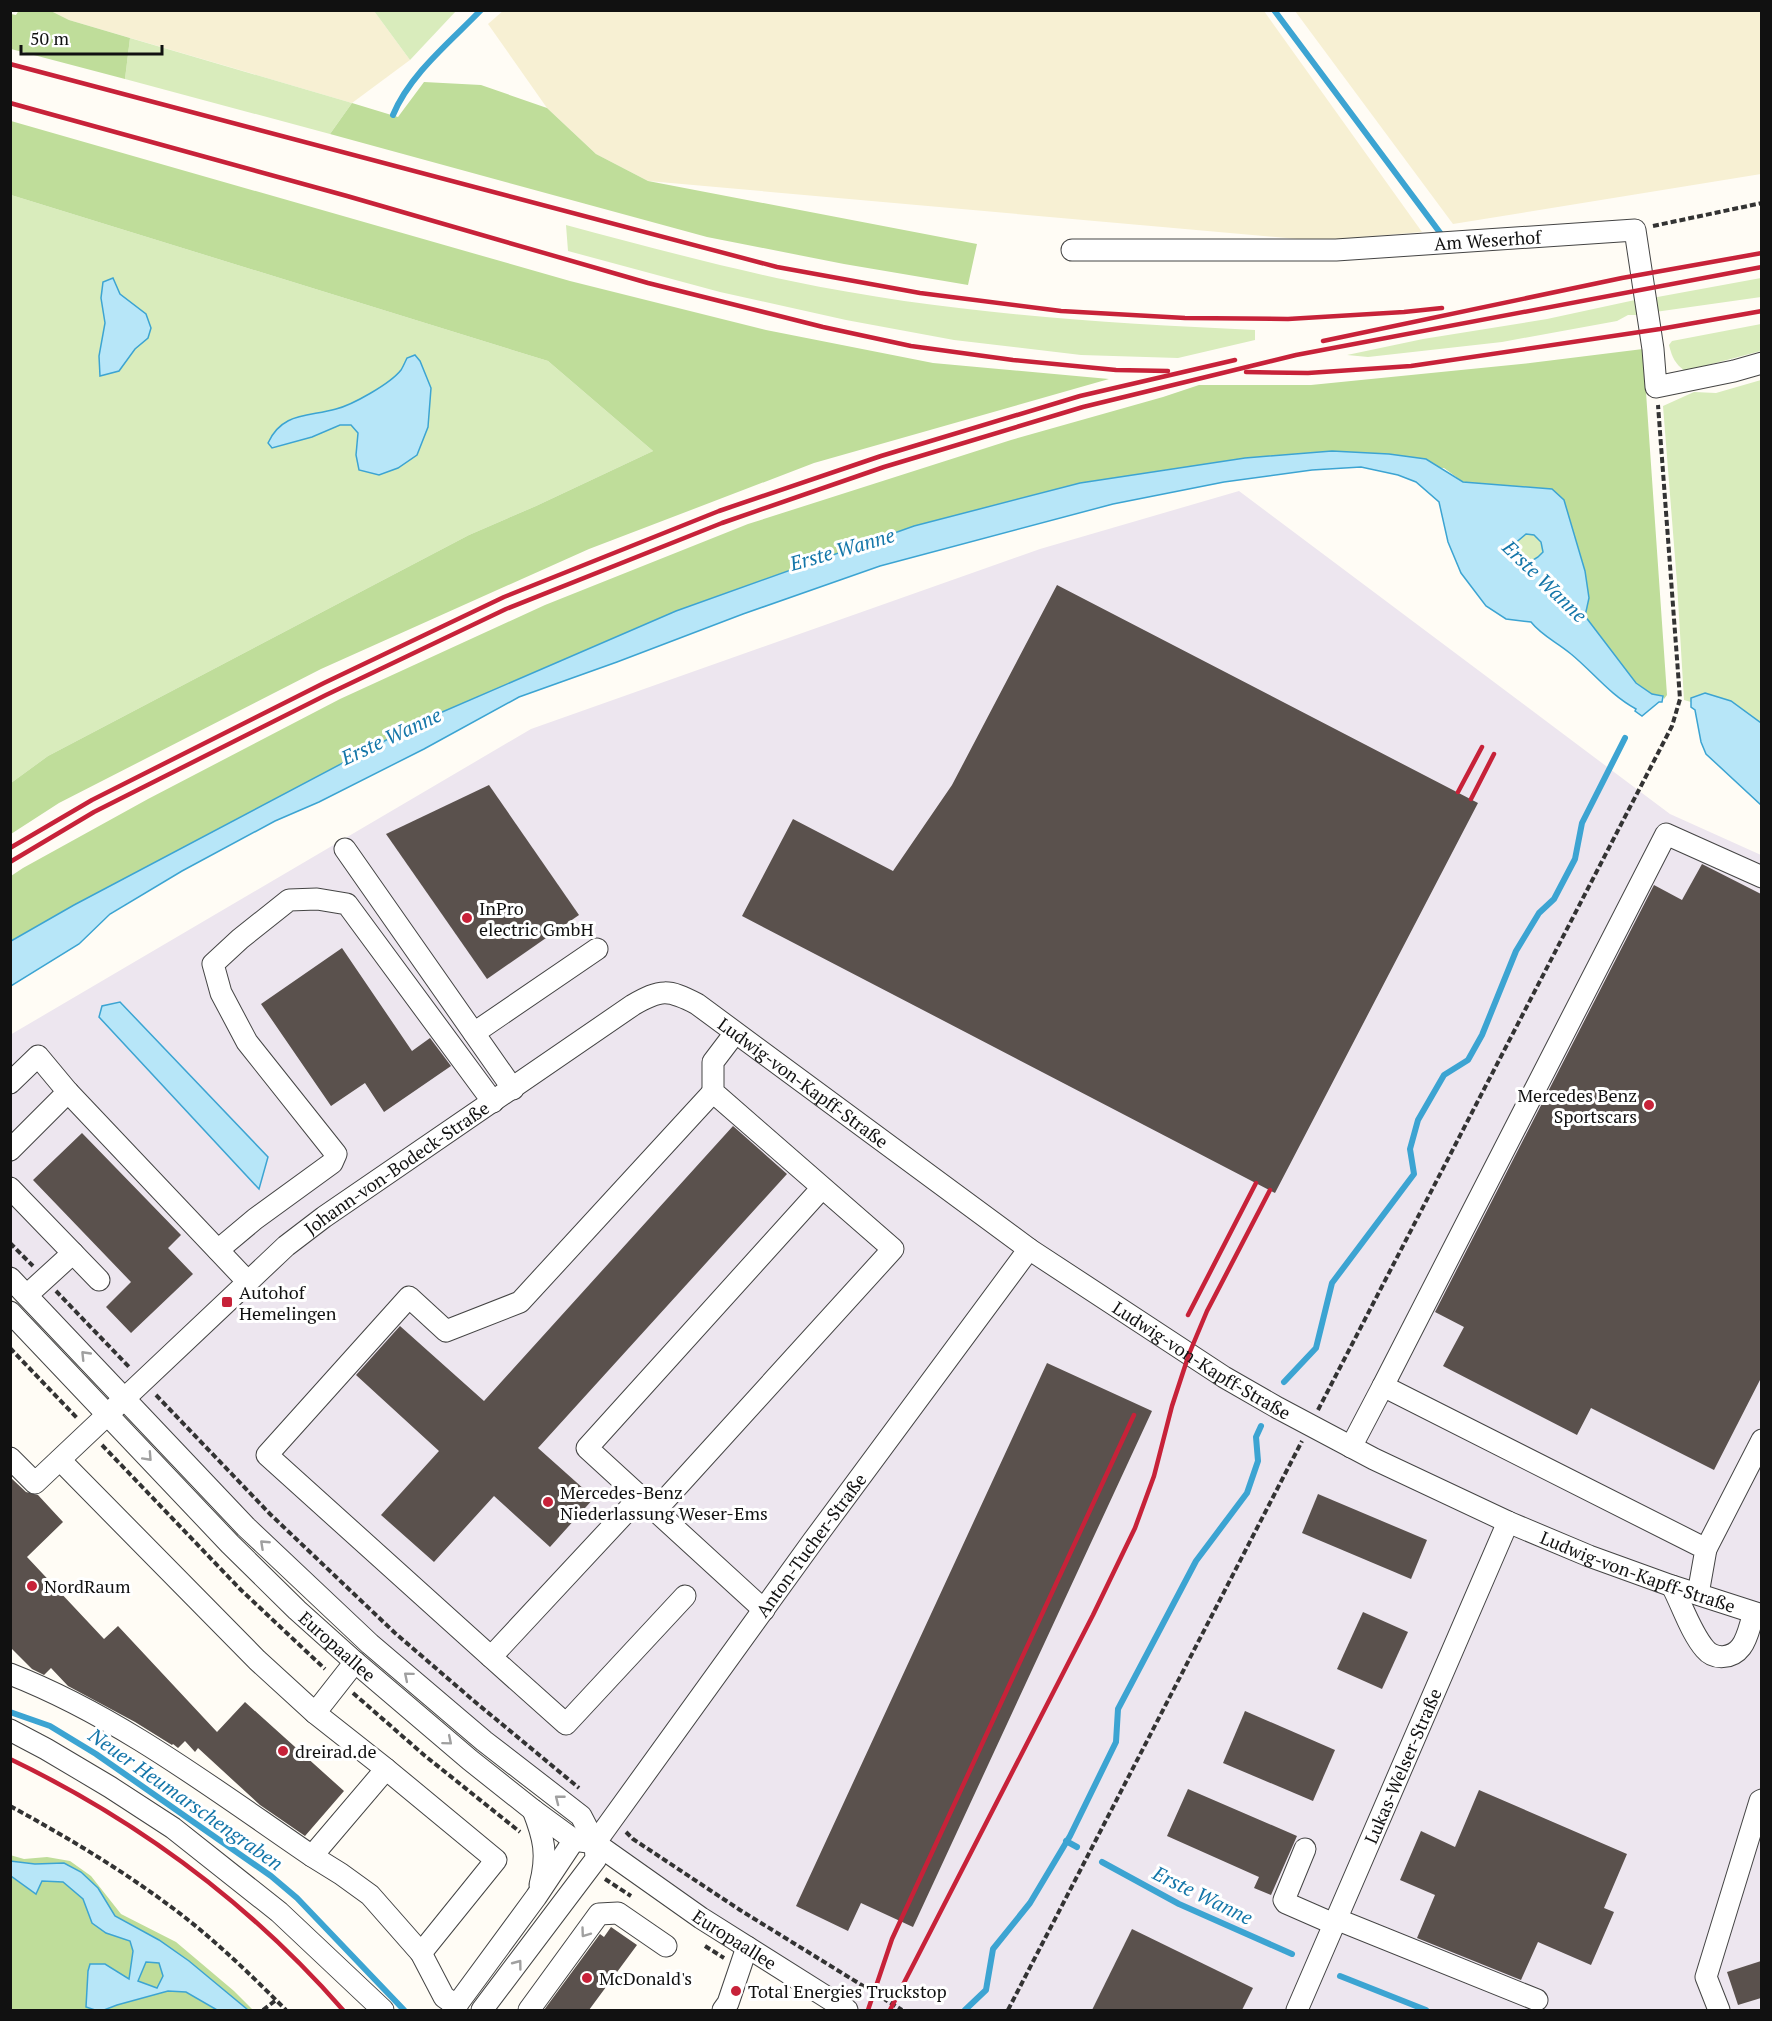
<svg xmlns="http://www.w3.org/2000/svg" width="1772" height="2021" viewBox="0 0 1772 2021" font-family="'PT Serif',serif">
  <rect width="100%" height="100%" fill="#fffcf5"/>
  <path fill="#ede6ef" d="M 1239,491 L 1670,814 L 1761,855 L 1761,2010 L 860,2010 L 620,1851 L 454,1720 L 11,1285 L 10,1035 L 531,729 L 1040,549 Z"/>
  <g fill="#f7f0d3">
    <path d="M 504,10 L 1264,11 L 1422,232 L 1319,241 L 648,181 L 596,154 L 547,108 L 488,24 Z"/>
    <path d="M 51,11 L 374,11 L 410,60 L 352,103 L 69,20 Z"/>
    <path d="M 1295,11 L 1761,11 L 1761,174 L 1453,224 Z"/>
  </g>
  <g fill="#d9ecbc">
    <path d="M 374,11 L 456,11 L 410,60 Z"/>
    <path d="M 130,38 L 352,103 L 330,134 L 125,79 Z"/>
    <path d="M 11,195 L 548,361 L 653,451 L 536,506 L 469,535 L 48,756 L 11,783 Z"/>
    <path d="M 566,225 C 641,245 715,265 791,281 C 944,313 1099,323 1255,330 L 1255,340 L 1178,358 L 1081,355 L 954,340 L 846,320 L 720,292 L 568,251 Z"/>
    <path d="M 1761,278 L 1761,297 L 1655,312 L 1652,298 Z"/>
    <path d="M 1635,300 L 1639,315 L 1628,315 L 1617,321 L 1502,342 L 1368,357 L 1347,355 L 1423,339 L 1547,319 Z"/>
    <path d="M 1761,324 L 1761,351 L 1685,371 C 1675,364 1672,357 1669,345 L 1672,341 Z"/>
    <path d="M 1761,380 L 1761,723 L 1731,701 L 1699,696 L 1692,698 L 1691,702 L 1684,700 L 1677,583 L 1663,406 L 1694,392 L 1716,393 Z"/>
    <path d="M 1526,534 L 1534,534 L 1541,542 L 1543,552 L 1538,557 L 1529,562 L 1513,545 Z"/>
  </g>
  <g fill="#bfdd9a">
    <path d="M 19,10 L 51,11 L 69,20 L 130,38 L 125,79 L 11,49 L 11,14 L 16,15 Z"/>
    <path d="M 424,82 L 481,85 L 547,108 L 596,154 L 648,181 L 977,244 L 968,285 L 844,264 L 707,237 L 330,134 L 352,103 L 398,117 Z"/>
    <path d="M 11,121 L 570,281 L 766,330 L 933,363 L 1109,379 L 814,463 L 589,549 L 321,669 L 59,803 L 11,834 L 11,783 L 48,756 L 469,535 L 536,506 L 653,451 L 548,361 L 11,195 Z"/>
    <path d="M 1643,349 L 1667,695 L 1664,699 L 1663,696 L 1652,694 L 1636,683 L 1585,616 L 1589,598 L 1552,489 L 1463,482 L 1444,468 L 1245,458 L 1080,483 L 914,526 L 676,611 L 426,719 L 74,905 L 11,941 L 11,876 L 23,868 L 148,799 L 340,699 L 545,605 L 748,524 L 1011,440 L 1163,397 L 1199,385 L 1311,385 L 1521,364 Z"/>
    <path d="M 10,1855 L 24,1859 L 47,1857 L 70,1861 L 91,1876 L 121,1914 L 176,1942 L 234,1991 L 253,2010 L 248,2010 L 189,1961 L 159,1940 L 115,1916 L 98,1888 L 35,1864 L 11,1861 Z"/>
    <path d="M 10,1876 L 36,1894 L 42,1881 L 63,1882 L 83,1899 L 92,1923 L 106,1933 L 130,1941 L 133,1951 L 129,1979 L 105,1964 L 86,2007 L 95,2010 L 11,2010 Z"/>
    <path d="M 146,1962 L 159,1963 L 163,1976 L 157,1988 L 138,1981 Z"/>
    <path d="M 168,1991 L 186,1992 L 217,2010 L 104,2010 L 117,2005 Z"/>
  </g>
  <g fill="#b7e6f8" stroke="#3ca4d2" stroke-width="1.5" fill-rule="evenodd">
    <path d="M 113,278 L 120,294 L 146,314 L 151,328 L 148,338 L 135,349 L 119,371 L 100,376 L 99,356 L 105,323 L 101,298 L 103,282 Z"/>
    <path d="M 415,355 L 420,361 L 431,388 L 428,427 L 417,455 L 398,468 L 379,475 L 359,470 L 356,455 L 358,433 L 351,425 L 340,425 L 312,437 L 272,448 L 268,443 C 282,412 308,417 336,409 C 352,405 390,384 401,370 C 403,367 405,362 407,358 Z"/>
    <path d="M 1332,451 L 1389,454 L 1426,459 L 1463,482 L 1552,489 L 1564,500 L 1585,571 L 1589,598 L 1585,616 L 1636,683 L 1652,694 L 1663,696 L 1662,702 L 1659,702 L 1642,716 L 1635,711 L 1636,709 C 1610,695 1593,672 1571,654 C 1557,642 1542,636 1531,622 L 1506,619 L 1486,606 L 1461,573 L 1448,542 L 1439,502 L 1416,482 L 1398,475 L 1361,467 L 1312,470 L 1224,482 L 1113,504 L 880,566 L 743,614 L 617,662 L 519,697 L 424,749 L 319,802 L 275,821 L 182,871 L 110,914 L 79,944 L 11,986 L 11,941 L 74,905 L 426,719 L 676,611 L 914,526 L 1080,483 L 1245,458 ZM 1526,534 L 1534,535 L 1541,542 L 1543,552 L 1538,557 L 1530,562 L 1513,545 Z"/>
    <path d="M 1705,693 L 1731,701 L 1761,723 L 1761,805 L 1706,754 L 1701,742 L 1695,710 L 1691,707 L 1691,698 Z"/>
    <path d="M 120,1002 L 268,1157 L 259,1189 L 99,1017 L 102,1006 Z"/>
    <path d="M 10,1861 L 35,1864 L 64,1863 L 81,1872 L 98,1888 L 115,1916 L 159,1940 L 189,1961 L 248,2010 L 217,2010 L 186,1992 L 168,1991 L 117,2005 L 104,2010 L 95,2010 L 86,2007 L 88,1971 L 90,1964 L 105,1964 L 129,1979 L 133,1951 L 130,1941 L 106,1933 L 92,1923 L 83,1899 L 63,1882 L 42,1881 L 36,1894 L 11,1876 ZM 146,1962 L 159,1963 L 163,1976 L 157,1988 L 138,1981 Z"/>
  </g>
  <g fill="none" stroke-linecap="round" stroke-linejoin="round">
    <g stroke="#3ca4d2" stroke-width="6">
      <path d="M 1274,10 L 1441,234"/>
      <path d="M 393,115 C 410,74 450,42 481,10"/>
      <path d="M 1284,1382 L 1316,1348 L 1332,1283 L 1414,1174 L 1410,1149 L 1418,1120 L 1444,1075 L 1468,1060 L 1482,1035 L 1516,951 L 1539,913 L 1554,899 L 1575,859 L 1582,823 L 1625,738"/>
      <path d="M 10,1712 L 50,1726 L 96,1754 L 271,1876 L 297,1898 L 404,2010"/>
      <path d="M 1066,1841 L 1077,1847"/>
      <path d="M 1102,1862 L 1179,1904 L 1292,1954"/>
      <path d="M 1340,1976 L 1426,2010"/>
      <path d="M 965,2010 L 986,1990 L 993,1949 L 1030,1903 L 1070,1836 L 1116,1742 L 1118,1709 L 1196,1561 L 1247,1493 L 1258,1461 L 1256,1437 L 1261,1426"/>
    </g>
  </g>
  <g fill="#5a514d">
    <path d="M 1057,585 L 1478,803 L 1275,1193 L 742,916 L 793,819 L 893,871 L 952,785 Z"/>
    <path d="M 489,785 L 579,915 L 487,979 L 386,834 Z"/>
    <path d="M 1702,864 L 1761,894 L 1761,1378 L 1714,1470 L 1591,1408 L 1577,1435 L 1443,1366 L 1464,1327 L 1435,1312 L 1654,885 L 1682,900 Z"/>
    <path d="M 342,948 L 412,1051 L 430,1038 L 451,1066 L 384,1112 L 365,1083 L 331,1106 L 261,1004 Z"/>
    <path d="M 733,1126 L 787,1174 L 538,1448 L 594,1498 L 550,1547 L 494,1496 L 434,1562 L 381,1515 L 439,1451 L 356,1375 L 400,1326 L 484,1401 Z"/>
    <path d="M 82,1133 L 181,1235 L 168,1248 L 193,1274 L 131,1333 L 106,1307 L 131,1282 L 33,1180 Z"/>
    <path d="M 1047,1363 L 1152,1411 L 913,1927 L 861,1903 L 848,1931 L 796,1906 Z"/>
    <path d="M 10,1477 L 26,1492 L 38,1495 L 63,1522 L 27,1557 L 104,1639 L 118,1626 L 217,1732 L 245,1702 L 344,1791 L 305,1836 L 260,1805 L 198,1748 L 195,1752 L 185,1741 L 178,1748 L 173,1744 L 172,1745 L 135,1722 L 68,1686 L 51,1668 L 44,1675 L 32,1669 L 10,1647 Z"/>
    <path d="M 1318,1494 L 1427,1540 L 1411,1579 L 1302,1533 Z"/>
    <path d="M 1363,1612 L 1408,1632 L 1382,1689 L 1337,1669 Z"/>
    <path d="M 1245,1711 L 1335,1750 L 1313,1801 L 1223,1763 Z"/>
    <path d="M 1188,1789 L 1297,1836 L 1271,1895 L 1254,1888 L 1259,1877 L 1167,1836 Z"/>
    <path d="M 1479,1790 L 1627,1854 L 1604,1908 L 1614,1912 L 1591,1965 L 1538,1942 L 1521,1980 L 1417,1938 L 1435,1895 L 1400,1880 L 1421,1831 L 1455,1847 Z"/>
    <path d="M 611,1927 L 637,1945 L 589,2010 L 544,2010 L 600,1934 L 604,1937 Z"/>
    <path d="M 1132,1929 L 1253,1988 L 1242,2010 L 1092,2010 Z"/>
    <path d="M 1761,1961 L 1761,1998 L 1738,2005 L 1727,1972 Z"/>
  </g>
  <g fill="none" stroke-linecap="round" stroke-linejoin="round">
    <g stroke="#444" stroke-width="23">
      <g id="minor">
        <path id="s1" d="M 1072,250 L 1336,250 L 1635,230 L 1653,349 L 1656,387 L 1734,371 L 1762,363"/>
        <path d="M 345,849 L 513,1089"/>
        <path d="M 474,1033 L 597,949"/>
        <path d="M 10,1083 L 38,1056 L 68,1092 L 248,1282"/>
        <path d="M 10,1150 L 68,1092"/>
        <path d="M 10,1188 L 99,1280"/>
        <path d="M 218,1250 L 255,1219 L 332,1163 L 336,1154 L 247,1042 L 221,993 L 213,964 L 240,939 L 289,900 L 317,899 L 347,904 L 493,1102"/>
        <path id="s2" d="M 10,1278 L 246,1527 L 370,1644 L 484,1741 L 581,1816 L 595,1843 L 701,1918 L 847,2010"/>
        <path d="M 27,1295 L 73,1253"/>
        <path id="s3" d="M 10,1312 L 230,1544 L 297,1610 L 355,1662 L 470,1760 L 533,1810 L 574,1840 L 595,1843"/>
        <path d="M 1383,1386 L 1666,834 L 1762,877"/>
        <path d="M 1351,1447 L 1383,1386 L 1706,1549 L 1698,1594"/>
        <path id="s4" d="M 10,1458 L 35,1483 L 286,1246 L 324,1217 L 633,1005 C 661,989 668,989 697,1004 L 1029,1249 L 1224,1377 L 1278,1408 L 1374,1459 L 1508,1522 L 1589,1556 L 1672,1586 L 1762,1615"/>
        <path d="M 60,1460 L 257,1660 L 315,1713 L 386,1769 L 496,1860 L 421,1953"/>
        <path d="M 640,1497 L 491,1657 L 267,1455 L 409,1297 L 446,1331 L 520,1302 L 713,1092"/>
        <path d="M 655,1511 L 893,1249 L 713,1092 L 713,1062 L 735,1033"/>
        <path d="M 1706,1549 L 1762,1440"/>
        <path d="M 1672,1586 C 1682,1605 1691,1633 1705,1649 C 1714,1660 1732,1659 1741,1647 C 1748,1638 1750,1624 1754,1613"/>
        <path d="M 764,1610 L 587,1448 L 822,1188"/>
        <path d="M 491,1657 L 566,1724 L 685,1596"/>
        <path d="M 10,1674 C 120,1717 215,1790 312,1856"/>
        <path d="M 315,1713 L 355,1662"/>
        <path d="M 10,1730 L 46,1749 L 110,1787 L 173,1828 L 279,1912 L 383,2010"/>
        <path d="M 386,1769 L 312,1856 L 341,1874 L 370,1895 L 421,1953 L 444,1997 L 457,2006"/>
        <path d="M 533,1810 C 544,1838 548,1855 540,1885"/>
        <path id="s5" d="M 595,1843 L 813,1541 L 1029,1249"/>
        <path d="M 1305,1849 L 1284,1900 L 1286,1903 L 1334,1924"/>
        <path d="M 1336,1919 L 1537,2000"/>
        <path d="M 453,2010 L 536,1897 L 574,1840"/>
        <path d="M 482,2010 L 596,1859 L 595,1843"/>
        <path d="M 529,2010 L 599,1914 L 618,1913 L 666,1946"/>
        <path d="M 723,2010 L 728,2003 L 747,1947"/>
        <path id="s6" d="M 1297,2010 L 1508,1522"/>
        <path d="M 1719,2010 L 1706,1977 L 1760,1801 L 1762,1800"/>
      </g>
    </g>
    <g stroke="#333" stroke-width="4" stroke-dasharray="6 3" stroke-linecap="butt">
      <path d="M 1653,226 L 1762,203"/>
      <path d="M 10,1243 L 33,1266"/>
      <path d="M 56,1291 L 130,1368"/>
      <path d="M 10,1348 L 78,1419"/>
      <path d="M 156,1395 L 270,1514 L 395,1633 L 474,1701 L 579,1788"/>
      <path d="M 1318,1410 L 1672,726 L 1680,699 L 1658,405"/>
      <path d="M 102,1445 L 241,1590 L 325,1669"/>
      <path d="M 353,1693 L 424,1755 L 520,1832"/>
      <path d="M 10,1806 C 67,1837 122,1870 174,1909 C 214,1939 251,1975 286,2010"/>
      <path d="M 626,1832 L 633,1839 L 740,1910 L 902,2010"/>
      <path d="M 605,1879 L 631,1896"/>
      <path d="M 705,1946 L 724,1958"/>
      <path d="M 263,2010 L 276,2000"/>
      <path d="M 1008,2010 L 1302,1441"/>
    </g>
    <use href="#minor" stroke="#fff" stroke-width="21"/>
    <g stroke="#c72239" stroke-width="4.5">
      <path d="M 10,64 L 777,267 L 920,293 L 1061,311 L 1185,318 L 1288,319 L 1404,312 L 1442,308"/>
      <path d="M 10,103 L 347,196 L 648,283 L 823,327 L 911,346 L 1013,360 L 1116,370 L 1168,371"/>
      <path d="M 1323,341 L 1622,278 L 1762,253"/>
      <path d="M 1246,372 L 1308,373 L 1411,366 L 1660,329 L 1762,311"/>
      <path d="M 1458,792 L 1482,747"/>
      <path d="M 1471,799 L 1494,754"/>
      <path d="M 10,848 L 92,800 L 324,683 L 504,597 L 719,511 L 881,456 L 1080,396 L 1235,360"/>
      <path d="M 10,862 L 94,812 L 326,695 L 506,609 L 722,523 L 884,467 L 1083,407 L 1296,355 L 1762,267"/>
      <path d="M 1188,1315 L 1256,1183"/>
      <path d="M 10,1759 C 137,1820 251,1905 343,2010"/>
      <path d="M 868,2010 L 892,1939 L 1134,1415"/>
      <path d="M 890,2010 L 1093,1615 L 1135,1528 L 1154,1476 L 1172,1406 L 1189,1354 L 1207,1311 L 1270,1190"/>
    </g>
  </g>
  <defs><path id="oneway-chevron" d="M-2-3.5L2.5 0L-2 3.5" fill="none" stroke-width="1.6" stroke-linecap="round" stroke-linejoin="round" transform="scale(1.5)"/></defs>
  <g stroke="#a0a0a0">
    <use href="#oneway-chevron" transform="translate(85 1355) rotate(-134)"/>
    <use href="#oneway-chevron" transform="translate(148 1457) rotate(47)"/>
    <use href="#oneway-chevron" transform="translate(264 1544) rotate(-137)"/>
    <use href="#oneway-chevron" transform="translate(408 1676) rotate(-140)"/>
    <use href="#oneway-chevron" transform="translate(448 1741) rotate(40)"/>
    <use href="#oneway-chevron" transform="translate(559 1799) rotate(-142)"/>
    <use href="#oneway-chevron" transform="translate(585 1933) rotate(126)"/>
    <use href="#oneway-chevron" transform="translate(518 1964) rotate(-53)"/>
  </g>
  <g fill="#c72239" stroke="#fff" stroke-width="2">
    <circle cx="467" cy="918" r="6"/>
    <circle cx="1649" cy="1105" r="6"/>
    <rect x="221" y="1296" width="12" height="12" rx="3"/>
    <circle cx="548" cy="1502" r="6"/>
    <circle cx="32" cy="1586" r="6"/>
    <circle cx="283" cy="1751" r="6"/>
    <circle cx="587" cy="1978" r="6"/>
    <circle cx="736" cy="1991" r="6"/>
  </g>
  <g text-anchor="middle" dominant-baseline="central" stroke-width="6" stroke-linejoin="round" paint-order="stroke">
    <g font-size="18" fill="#111" stroke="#fff">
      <text stroke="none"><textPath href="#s1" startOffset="416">Am Weserhof</textPath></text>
      <text stroke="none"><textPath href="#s4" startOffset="1004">Ludwig-von-Kapff-Straße</textPath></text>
      <text stroke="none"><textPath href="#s4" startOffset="516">Johann-von-Bodeck-Straße</textPath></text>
      <text stroke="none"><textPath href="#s4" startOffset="1490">Ludwig-von-Kapff-Straße</textPath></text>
      <text stroke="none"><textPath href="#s5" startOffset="368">Anton-Tucher-Straße</textPath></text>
      <text stroke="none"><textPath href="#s4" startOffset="1976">Ludwig-von-Kapff-Straße</textPath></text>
      <text stroke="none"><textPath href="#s3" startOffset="468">Europaallee</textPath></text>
      <text stroke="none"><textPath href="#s6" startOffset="266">Lukas-Welser-Straße</textPath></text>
      <text stroke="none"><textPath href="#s2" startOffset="986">Europaallee</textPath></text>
    </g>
    <g font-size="18" fill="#111" stroke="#fff" text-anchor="start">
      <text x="479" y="908">InPro<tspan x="479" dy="21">electric GmbH</tspan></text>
      <text x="1637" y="1095" text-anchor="end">Mercedes Benz<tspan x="1637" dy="21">Sportscars</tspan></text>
      <text x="239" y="1292">Autohof<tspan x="239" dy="21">Hemelingen</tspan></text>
      <text x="560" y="1492">Mercedes-Benz<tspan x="560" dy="21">Niederlassung Weser-Ems</tspan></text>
      <text x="44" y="1586">NordRaum</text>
      <text x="295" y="1751">dreirad.de</text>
      <text x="599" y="1978">McDonald's</text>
      <text x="748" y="1991">Total Energies Truckstop</text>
    </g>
    <g font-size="20" font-style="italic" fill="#1476a9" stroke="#fff">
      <text transform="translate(842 549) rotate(-16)">Erste Wanne</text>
      <text transform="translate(1545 581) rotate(44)">Erste Wanne</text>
      <text transform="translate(391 736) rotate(-25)">Erste Wanne</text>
      <text transform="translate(186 1799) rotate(35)">Neuer Heumarschengraben</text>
      <text transform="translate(1203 1895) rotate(26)">Erste Wanne</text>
    </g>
  </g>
  <rect width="1772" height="2021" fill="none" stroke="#111111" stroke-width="24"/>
  <path d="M21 45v9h141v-9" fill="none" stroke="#111111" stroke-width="3"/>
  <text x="30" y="45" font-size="18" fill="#111111" stroke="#ffffff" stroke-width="4.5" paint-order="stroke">50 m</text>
</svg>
